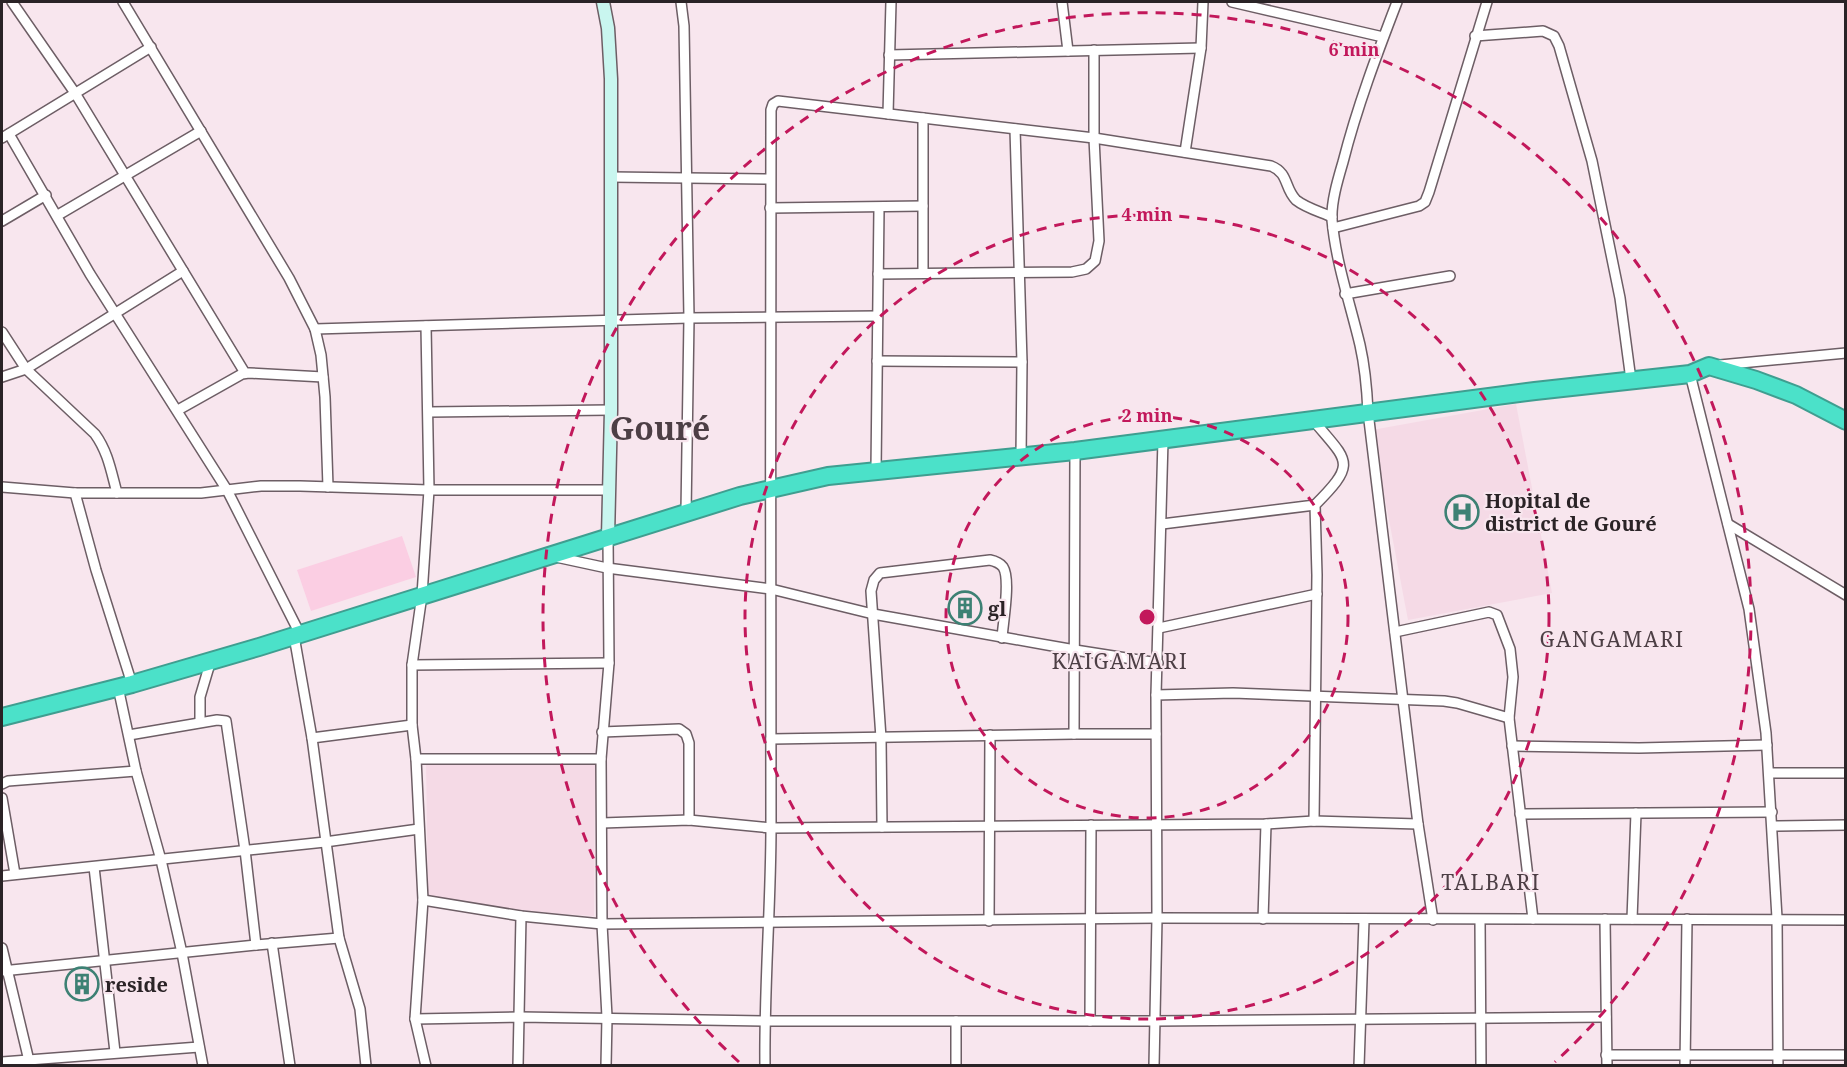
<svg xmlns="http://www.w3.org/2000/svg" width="1847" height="1067" viewBox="0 0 1847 1067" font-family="'Noto Serif',serif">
  <rect width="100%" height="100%" fill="#f8e6ee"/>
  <g fill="#f5dae6">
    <path d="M 1516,404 L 1552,593 L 1408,620 L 1372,430 Z"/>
    <path d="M 426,763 L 595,765 L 594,916 L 519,911 L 428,895 Z"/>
  </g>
  <path fill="#fbcee3" d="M 402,536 L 416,577 L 311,611 L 297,570 Z"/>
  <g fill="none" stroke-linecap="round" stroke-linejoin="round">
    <g stroke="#6d5e65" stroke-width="12">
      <g id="street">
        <path d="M 12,2 L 75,93 L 245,373"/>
        <path d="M 123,2 L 289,278 L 315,329 L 321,355 L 325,397 L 328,487"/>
        <path d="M 681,2 L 684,26 L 689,318 L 686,513"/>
        <path d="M 1062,2 L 1068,51"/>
        <path d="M 1232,2 L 1383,37"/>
        <path d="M 1397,2 C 1377,54 1357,107 1343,162 C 1338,179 1331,202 1332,220 C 1336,263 1350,303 1360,345 C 1365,367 1367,390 1368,412 L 1418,824 L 1433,920"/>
        <path d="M 1475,36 L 1543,31 L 1554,36 L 1559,46 L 1592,161 L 1620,298 L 1631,380"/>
        <path d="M 889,55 L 1201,48"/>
        <path d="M 888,114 L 891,2"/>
        <path d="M 1015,129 L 1022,362 L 1021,457"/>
        <path d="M 9,134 L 90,274 L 227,490 L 300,634"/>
        <path d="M 2,138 L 151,47"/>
        <path d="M 1185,152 L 1201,48 L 1203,2"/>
        <path d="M 611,177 L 770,179"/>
        <path d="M 770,208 L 923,206"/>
        <path d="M 58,215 L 201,131"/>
        <path d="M 2,221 L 46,195"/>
        <path d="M 1333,228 L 1419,206 L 1425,202 L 1429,192 L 1487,2"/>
        <path d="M 923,273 L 923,118"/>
        <path d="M 878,274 L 1072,272 L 1086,269 L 1095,261 L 1099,241 L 1094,138 L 1094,50"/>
        <path d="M 1345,294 L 1450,276"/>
        <path d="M 315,329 L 689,318 L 877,316"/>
        <path d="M 2,332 L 26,369 L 95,434 C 108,452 111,471 117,493"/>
        <path d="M 877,361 L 1022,362"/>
        <path d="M 1720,365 L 1846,353"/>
        <path d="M 1690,374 L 1749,609 L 1766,733 L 1777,918 L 1778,1066"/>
        <path d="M 2,377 L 26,369 L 183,271"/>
        <path d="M 178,410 L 242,374 L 249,373 L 323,377"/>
        <path d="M 429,412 L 611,410"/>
        <path d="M 1313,420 C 1348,462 1358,462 1315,505 L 1317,575 L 1314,821"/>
        <path d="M 876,471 L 879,208"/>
        <path d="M 2,487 L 75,493 L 201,493 L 261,486 L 300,486 L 429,490 L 609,490"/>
        <path d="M 75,493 L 96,570 L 132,684"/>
        <path d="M 1162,524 L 1315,505"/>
        <path d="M 1728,524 L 1846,595"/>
        <path d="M 556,557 L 607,568 L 771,589 L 873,614 L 1075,650 L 1158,663"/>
        <path d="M 1159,628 L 1317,594"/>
        <path d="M 1395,632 L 1489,612 L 1497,615 L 1510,649 L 1513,677 L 1509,718 L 1533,919"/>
        <path d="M 294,636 L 312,738 L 339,938 L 360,1009 L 366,1066"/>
        <path d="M 412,665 L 609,663"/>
        <path d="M 118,687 L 136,771 L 161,860 L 182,953 L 203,1066"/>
        <path d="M 1156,695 L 1233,693 L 1444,701 L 1457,703 L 1509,718"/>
        <path d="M 200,722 L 200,697 L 211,660"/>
        <path d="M 602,732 L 679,729 L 686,734 L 689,743 L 689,820"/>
        <path d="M 1074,734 L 1075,451"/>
        <path d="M 129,735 L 217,720 L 226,721 L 245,850 L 256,945"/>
        <path d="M 312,738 L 412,725"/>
        <path d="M 771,739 L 1074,734 L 1156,734"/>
        <path d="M 1512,746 L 1639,748 L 1767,745"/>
        <path d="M 416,759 L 601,759"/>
        <path d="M 1769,773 L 1846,773"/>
        <path d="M 2,784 L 8,781 L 136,771"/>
        <path d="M 2,798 L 15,874"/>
        <path d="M 1520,814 L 1772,812"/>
        <path d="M 602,823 L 689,820 L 771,828 L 1266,824 L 1314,821 L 1418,824"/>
        <path d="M 1773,826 L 1846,825"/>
        <path d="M 882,827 L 881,738 L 871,591 L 874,580 L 880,573 L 990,560 C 995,561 999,562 1003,567 C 1011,579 1003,622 1002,638"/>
        <path d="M 94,867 L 115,1052"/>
        <path d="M 2,876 L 325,842 L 419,829"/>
        <path d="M 423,900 L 521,916 L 602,924 L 1157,918 L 1846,920"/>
        <path d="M 1263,919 L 1266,824"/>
        <path d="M 1605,919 L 1607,1066"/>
        <path d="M 1632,919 L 1636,813"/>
        <path d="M 1480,920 L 1481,1066"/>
        <path d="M 989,921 L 990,735"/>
        <path d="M 272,943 L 290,1066"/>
        <path d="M 2,948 L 30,1065"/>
        <path d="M 2,971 L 256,945 L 339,938"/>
        <path d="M 415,1019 L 520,1017 L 764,1021 L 1155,1021 L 1606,1017"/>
        <path d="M 956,1021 L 956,1066"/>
        <path d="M 1090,1021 L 1091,825"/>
        <path d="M 1606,1055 L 1846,1055"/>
        <path d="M 2,1062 L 199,1047"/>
        <path d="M 426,1066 L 415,1019 L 423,900 L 416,759 L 412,725 L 412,665 L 422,595 L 429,490 L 426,326"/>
        <path d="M 518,1066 L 521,916"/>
        <path d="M 606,1066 L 607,1017 L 602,924 L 601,759 L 609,663 L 608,537"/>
        <path d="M 765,1066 C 764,985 771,906 771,826 C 771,587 770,349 771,110 L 773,104 L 778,101 L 1094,138 L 1271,166 C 1289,173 1284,188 1296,200 C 1306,208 1321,212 1332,217"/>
        <path d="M 1154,1066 L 1157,918 L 1156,695 L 1163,440"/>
        <path d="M 1359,1066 L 1364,920"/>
        <path d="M 1685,1066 L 1687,919"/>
      </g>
    </g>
    <g stroke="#6d5e65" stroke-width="15">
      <path id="secondary" d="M 603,2 L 608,28 L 611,79 L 611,410 L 608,537"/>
    </g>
    <g stroke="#3f9e90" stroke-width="20">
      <path id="highway" d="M 2,717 L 132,684 L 259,647 L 740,496 L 828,476 L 1075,451 L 1535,391 L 1690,374 L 1709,366 L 1756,380 L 1796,395 L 1846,421"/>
    </g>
    <use href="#street" stroke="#fff" stroke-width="9"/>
    <use href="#secondary" stroke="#c9f6ef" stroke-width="12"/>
    <use href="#highway" stroke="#4be1c9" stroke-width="16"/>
  </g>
  <g fill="none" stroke="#c2185b" stroke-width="3" stroke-dasharray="10 8">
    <circle cx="1147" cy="617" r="201"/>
    <circle cx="1147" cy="617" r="402"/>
    <path d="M739 1062A604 604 0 1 1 1555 1062"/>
  </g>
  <defs>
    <g id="hospital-ring" transform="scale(1.725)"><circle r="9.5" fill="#f8e6ee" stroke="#3d8174" stroke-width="1.5"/><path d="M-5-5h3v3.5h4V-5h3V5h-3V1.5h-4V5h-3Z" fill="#3d8174"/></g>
    <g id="building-ring" transform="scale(1.725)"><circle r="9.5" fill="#f8e6ee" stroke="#3d8174" stroke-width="1.5"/><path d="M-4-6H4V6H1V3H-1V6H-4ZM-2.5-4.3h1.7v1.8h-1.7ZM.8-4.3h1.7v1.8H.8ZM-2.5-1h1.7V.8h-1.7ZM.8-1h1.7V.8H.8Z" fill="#3d8174"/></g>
  </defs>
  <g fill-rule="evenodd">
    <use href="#hospital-ring" x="1462" y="512"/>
    <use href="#building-ring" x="965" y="608"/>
    <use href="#building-ring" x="82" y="984"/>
  </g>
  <g text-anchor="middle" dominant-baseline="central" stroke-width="4.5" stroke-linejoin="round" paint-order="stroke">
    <g font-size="20" font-weight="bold" fill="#2a2326" stroke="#f8e6ee" text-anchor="start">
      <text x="1485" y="500">Hopital de<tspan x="1485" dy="23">district de Gouré</tspan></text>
      <text x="988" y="608">gl</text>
      <text x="105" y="984">reside</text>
    </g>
    <g font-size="21" letter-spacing="1.5" fill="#4d3f45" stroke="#f8e6ee">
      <text x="1612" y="639">GANGAMARI</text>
      <text x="1120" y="661">KAIGAMARI</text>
      <text x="1491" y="882">TALBARI</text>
    </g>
    <g font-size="32" font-weight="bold" fill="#4d3f45" stroke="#f8e6ee">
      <text x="660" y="427">Gouré</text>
    </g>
  </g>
  <circle cx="1147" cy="617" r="9" fill="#c2185b" stroke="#f8e6ee" stroke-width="3"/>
  <g font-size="18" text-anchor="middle" font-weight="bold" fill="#c2185b" stroke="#f8e6ee" stroke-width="4.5" stroke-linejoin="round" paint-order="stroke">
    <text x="1354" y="56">6 min</text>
    <text x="1147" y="221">4 min</text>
    <text x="1147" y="422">2 min</text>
  </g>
  <rect width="1847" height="1067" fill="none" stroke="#2a2326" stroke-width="6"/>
</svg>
